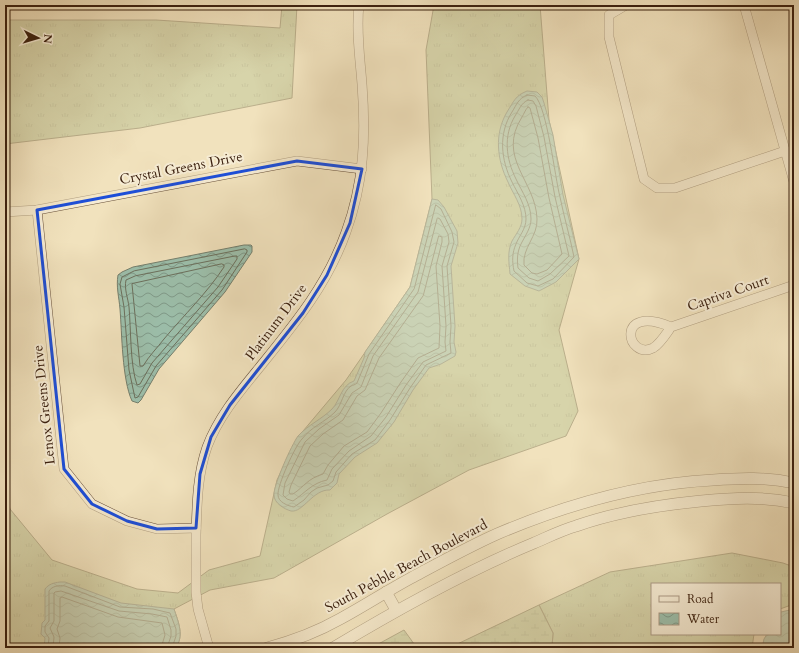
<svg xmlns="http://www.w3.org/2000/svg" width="799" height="653" viewBox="0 0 799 653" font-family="Cardo,serif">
  <defs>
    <pattern id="grass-tufts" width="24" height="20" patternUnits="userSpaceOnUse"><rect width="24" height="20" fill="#b8c392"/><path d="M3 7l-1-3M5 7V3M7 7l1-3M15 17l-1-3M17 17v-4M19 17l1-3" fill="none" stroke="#9fa77d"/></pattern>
    <pattern id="wetland-marsh" width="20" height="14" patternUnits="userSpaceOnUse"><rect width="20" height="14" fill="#b8c392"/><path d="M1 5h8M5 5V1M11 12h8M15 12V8" fill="none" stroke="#9fa77d"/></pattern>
    <pattern id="water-waves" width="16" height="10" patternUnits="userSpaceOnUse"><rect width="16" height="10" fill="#9cbfab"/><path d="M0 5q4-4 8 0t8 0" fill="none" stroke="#809b8a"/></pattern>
  </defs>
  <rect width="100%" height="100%" fill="#f1e2bd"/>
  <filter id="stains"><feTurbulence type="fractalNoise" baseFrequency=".005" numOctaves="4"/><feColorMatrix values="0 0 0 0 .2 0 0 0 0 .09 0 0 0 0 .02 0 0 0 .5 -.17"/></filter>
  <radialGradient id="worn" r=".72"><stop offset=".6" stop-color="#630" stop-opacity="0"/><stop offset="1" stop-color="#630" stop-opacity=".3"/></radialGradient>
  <g fill="url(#grass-tufts)" stroke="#7a7250">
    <path d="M 282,5 L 297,5 L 292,98 L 140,128 L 5,144 L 5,20 L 156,20 L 280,28 Z"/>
    <path d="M 434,5 L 540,5 L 549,120 L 579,259 L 559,330 L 578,411 L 566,436 L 469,470 L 387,514 L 274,578 L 210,590 L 174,609 C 178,621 185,637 175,648 L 5,648 L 5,491 L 10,509 L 52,560 L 137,589 L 178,593 L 209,570 L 260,556 L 277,480 L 298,437 L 346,380 L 410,287 L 432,199 L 426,50 Z"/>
    <path d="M 732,553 L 783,563 L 794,567 L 794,604 L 780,609 L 780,584 L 652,584 L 652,634 L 754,634 L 752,648 L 552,648 L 553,633 L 539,605 L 610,572 Z"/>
  </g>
  <g fill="url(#wetland-marsh)" stroke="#7a7250">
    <path d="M 539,605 L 553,633 L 552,648 L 449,648 Z"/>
    <path d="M 404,630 L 417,648 L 371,648 Z"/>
  </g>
  <g fill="url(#water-waves)" stroke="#757f6d">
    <path d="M 527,91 L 537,92 L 542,97 L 544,103 L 553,135 L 563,195 L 579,259 L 556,282 L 539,291 L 525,286 L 510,274 C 509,262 507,252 512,241 C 516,234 522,227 522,219 C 522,205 513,194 508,182 C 497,160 494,134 507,112 C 514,101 515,96 527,91 Z"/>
    <path d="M 432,199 L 438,200 L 444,207 L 457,231 L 458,243 L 451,266 L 455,326 L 454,342 L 456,352 L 455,356 L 441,364 L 429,368 L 413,390 L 394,422 L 377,443 L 355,457 L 339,474 L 337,483 L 330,490 C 313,489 303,513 291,511 C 284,509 274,503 274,495 C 273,486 292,444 298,436 C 308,425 322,419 332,409 C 340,401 341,385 354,381 L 364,358 L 365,352 L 410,287 Z"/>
    <path d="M 244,245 L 251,245 L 252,246 L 252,252 L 225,292 L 159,369 L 141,400 L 138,403 L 132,401 C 122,379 122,334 120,309 C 119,297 116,287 118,275 L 122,272 L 133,267 Z"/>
    <path d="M 60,582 L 65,582 L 121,603 L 174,609 C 178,621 185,637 175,648 L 44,648 L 45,638 L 41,634 L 42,623 L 45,620 L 45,589 C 49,584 53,583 60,582 Z"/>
    <path d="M 794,609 L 794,648 L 762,648 L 764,639 L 767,634 L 780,634 L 780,614 L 781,612 Z"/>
  </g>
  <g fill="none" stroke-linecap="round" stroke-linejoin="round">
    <g stroke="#6c705d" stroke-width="1">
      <path d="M 527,95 L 535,96 C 547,107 555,178 560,197 C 564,217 570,237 574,257 L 553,279 L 538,286 L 527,283 L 514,271 C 512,261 512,253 516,244 C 519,236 526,229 526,219 C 526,206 518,194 512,182 C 501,160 498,134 512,112 C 517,104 518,99 527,95 Z"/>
      <path d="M 528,100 L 533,101 L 536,106 L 544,137 L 555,197 L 569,256 L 550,274 L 538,281 L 529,278 L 518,268 C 517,260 517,252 521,244 C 525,236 531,228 531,219 C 531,204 522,192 516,179 C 506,159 503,136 515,116 C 519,110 521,103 528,100 Z"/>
      <path d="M 528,107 L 530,108 L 538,138 L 549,198 L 562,254 L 547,270 L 537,274 L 532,273 L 524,265 C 522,248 538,236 537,219 C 536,181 496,158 522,117 C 524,114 525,110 528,107 Z"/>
      <path d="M 436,205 L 441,209 L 452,232 L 454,242 L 447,266 L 451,326 L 450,342 L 451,353 L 426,365 L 410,388 L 390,420 L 375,440 L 352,454 L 336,472 L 333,481 L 328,485 L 317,488 L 311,492 L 304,500 L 294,507 C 288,506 278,502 278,495 C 277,486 295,446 302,439 C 311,427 325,422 335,412 C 342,405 343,391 351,386 C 353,385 355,385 357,383 L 369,354 L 414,289 Z"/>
      <path d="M 438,218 L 440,219 L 448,234 L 449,242 L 442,266 L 446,326 L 445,342 L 446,351 L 423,362 L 406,385 L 386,417 L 371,436 L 349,451 L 332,469 L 327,480 C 312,483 305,493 293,501 L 287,499 L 283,495 L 285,483 L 305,442 L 319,429 L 339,415 L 352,393 L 361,387 L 373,356 L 418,292 L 437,219 Z"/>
      <path d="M 439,236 L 442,237 L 442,242 L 436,266 L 440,326 L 439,348 L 418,358 L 401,382 L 381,413 L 367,432 L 344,446 L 328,465 L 323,474 C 307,479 305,486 293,494 L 290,494 L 289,492 L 291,485 L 310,446 L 323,434 L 343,420 L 357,396 L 365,390 L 379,358 L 423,296 Z"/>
      <path d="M 245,249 L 247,250 L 247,252 L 222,290 L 156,366 L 138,397 L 135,398 L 129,370 L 124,307 L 120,284 L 122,277 L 134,271 Z"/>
      <path d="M 235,256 L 237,256 L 237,259 L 218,287 L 152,363 L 140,384 L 137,385 C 130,365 131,329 129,307 C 128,298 124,289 126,280 L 135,276 Z"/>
      <path d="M 222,264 L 224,265 L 224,267 C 207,293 184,315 164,339 C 157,348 149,356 143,366 L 140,366 L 132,284 Z"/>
      <path d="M 48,648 L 49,638 L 45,632 L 45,626 L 49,621 L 49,591 C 52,586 59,585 65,586 L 120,607 L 153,609 L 170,613 L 176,629 L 176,636 L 172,648"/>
      <path d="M 53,648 L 54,637 L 50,628 L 54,621 L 54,593 L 55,592 L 61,591 L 119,611 L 152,614 L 167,617 L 171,630 L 171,636 L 167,648"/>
      <path d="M 59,648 L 60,638 L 57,629 L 60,621 L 60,598 L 62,597 L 118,617 L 162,623 L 165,635 L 161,648"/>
    </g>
    <g stroke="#68503a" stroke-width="10">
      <g id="minor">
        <path d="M 626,5 L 609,15 L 609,37 L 644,179 L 657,188 L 675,188 L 785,151"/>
        <path d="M 744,5 L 794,182"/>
        <path d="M 37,210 L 64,469 L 92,504 L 127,521 L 157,529 L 196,528"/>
        <path d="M 5,212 L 37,210 L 297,161 L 362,169"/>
        <path d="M 671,327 C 614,303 627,361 653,348 C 660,344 666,334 671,327 L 794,285"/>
        <path d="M 209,648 L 198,609 L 196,592 C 196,573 196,554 196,535 C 197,505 197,476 207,447 C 219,415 242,389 263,363 C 297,321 328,283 346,232 C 364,183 366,136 362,84 C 360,58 356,31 359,5"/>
      </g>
    </g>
    <g stroke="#68503a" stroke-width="12">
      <g id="tertiary">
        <path d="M 386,592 L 396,610"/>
        <path d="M 267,648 C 293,641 317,632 340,619 C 364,606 387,591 411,578 C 439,563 468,547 497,534 C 565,505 638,484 713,480 C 740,478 767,477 794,483"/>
        <path d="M 333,648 C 398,609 464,572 534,543 C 548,537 562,530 576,526 C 616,512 659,505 701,501 C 733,498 761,496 794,503"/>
      </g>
    </g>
    <use href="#minor" stroke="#f6ecd4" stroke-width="9"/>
    <use href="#tertiary" stroke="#f6ecd4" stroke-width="11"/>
  </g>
  <path d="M0 0H799V653H0ZM 297,161 L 362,169 L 350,223 L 327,275 L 303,313 L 230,405 L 211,437 L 200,474 L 196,528 L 157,529 L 127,521 L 92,504 L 64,469 L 37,210 Z" fill="#f1e2bd" fill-opacity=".55" fill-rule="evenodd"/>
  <path fill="none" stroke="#1d4ed8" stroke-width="3" stroke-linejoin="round" d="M 297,161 L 362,169 L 350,223 L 327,275 L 303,313 L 230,405 L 211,437 L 200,474 L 196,528 L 157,529 L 127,521 L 92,504 L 64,469 L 37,210 Z"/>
  <g text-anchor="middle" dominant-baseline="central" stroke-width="4" stroke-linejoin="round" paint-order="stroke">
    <g font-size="14" fill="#3b200f" stroke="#f6ecd4">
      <text transform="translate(181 168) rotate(-11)">Crystal Greens Drive</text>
      <text transform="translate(728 293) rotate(-19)">Captiva Court</text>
      <text transform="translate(276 322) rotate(-53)">Platinum Drive</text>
      <text transform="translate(44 405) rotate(-96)">Lenox Greens Drive</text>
      <text transform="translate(406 566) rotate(-28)">South Pebble Beach Boulevard</text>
    </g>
  </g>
  <rect width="799" height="653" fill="none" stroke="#f1e2bd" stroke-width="20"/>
  <rect x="6" y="6" width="787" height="641" fill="none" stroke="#3b200f" stroke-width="2"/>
  <rect x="10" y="10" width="779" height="633" fill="none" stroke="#3b200f"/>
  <rect x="651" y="583" width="130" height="52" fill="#f6ecd4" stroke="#ab9a85"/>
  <rect x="659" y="596" width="20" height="6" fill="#f6ecd4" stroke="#ab9a85"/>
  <text x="687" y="603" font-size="12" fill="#3b200f">Road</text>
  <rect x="659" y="613" width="20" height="12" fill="url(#water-waves)" stroke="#ab9a85"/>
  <text x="687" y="623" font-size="12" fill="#3b200f">Water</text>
  <g transform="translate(38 38) rotate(95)" stroke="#f6ecd4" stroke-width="3" paint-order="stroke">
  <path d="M0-3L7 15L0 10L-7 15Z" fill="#3b200f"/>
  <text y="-6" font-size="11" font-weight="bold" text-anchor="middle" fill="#3b200f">N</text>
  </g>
  <rect width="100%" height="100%" filter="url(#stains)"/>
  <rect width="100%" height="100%" fill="url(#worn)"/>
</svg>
